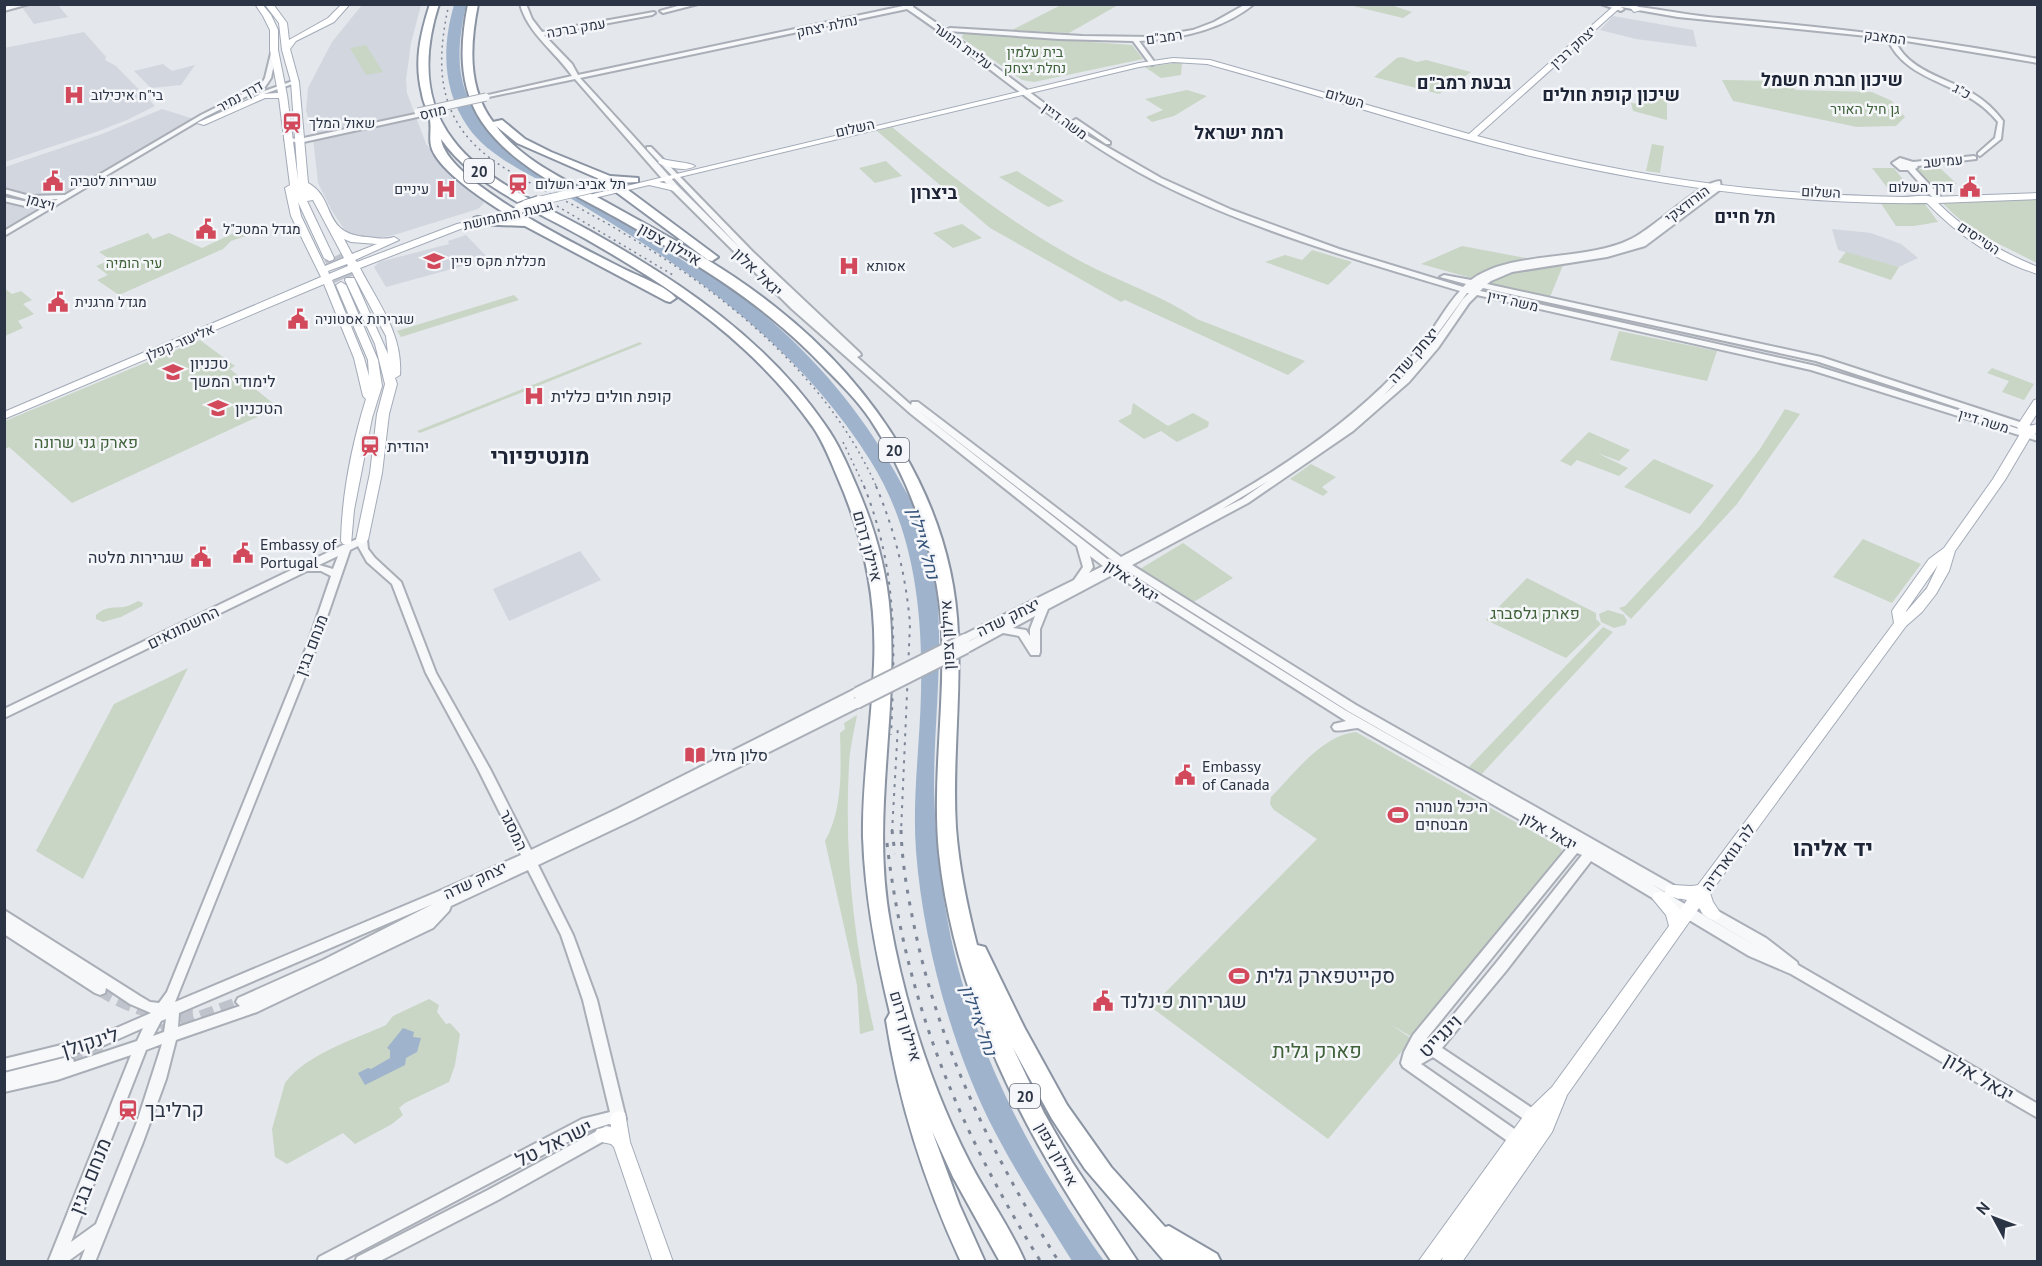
<svg xmlns="http://www.w3.org/2000/svg" width="2042" height="1266" viewBox="0 0 2042 1266" font-family="'PT Sans',Heebo,sans-serif">
  <rect width="100%" height="100%" fill="#e4e7ec"/>
  <g fill="#d2d6de">
    <path d="M 34,5 L 58,5 L 68,17 L 34,24 L 22,7 Z"/>
    <path d="M 362,5 L 421,5 L 411,43 L 406,80 L 407,93 L 426,144 L 448,170 L 481,198 L 484,203 L 478,209 L 394,235 L 373,239 L 351,234 L 344,229 L 332,211 L 318,183 L 312,129 L 306,111 L 308,88 L 332,42 Z"/>
    <path d="M 1613,16 L 1693,30 L 1697,47 L 1636,39 L 1600,30 Z"/>
    <path d="M 84,32 L 106,57 L 105,60 L 116,66 L 155,106 L 127,120 L 96,132 L 5,162 L 4,48 Z"/>
    <path d="M 163,64 L 172,71 L 195,65 L 181,85 L 151,88 L 134,71 Z"/>
    <path d="M 162,109 L 194,119 L 66,193 L 5,231 L 5,167 L 102,134 Z"/>
    <path d="M 1832,229 L 1871,233 L 1901,244 L 1918,258 L 1899,267 L 1838,250 Z"/>
    <path d="M 466,235 L 489,259 L 386,287 L 374,267 L 379,262 L 449,244 L 448,241 Z"/>
    <path d="M 580,551 L 601,580 L 509,621 L 493,589 Z"/>
  </g>
  <g fill="#c9d6c5">
    <path d="M 1061,5 L 1061,4 L 1118,5 L 1069,33 L 1012,30 Z"/>
    <path d="M 1361,5 L 1391,5 L 1412,12 L 1403,18 L 1353,6 Z"/>
    <path d="M 970,33 L 1132,45 L 1143,59 L 1034,82 L 1022,80 L 962,38 L 963,34 Z"/>
    <path d="M 366,45 L 383,72 L 366,75 L 350,48 Z"/>
    <path d="M 1402,57 L 1417,62 L 1426,60 L 1471,72 L 1439,94 L 1374,77 L 1397,58 Z"/>
    <path d="M 1182,62 L 1181,75 L 1161,78 L 1145,67 Z"/>
    <path d="M 1722,80 L 1784,81 L 1796,90 L 1872,92 L 1892,101 L 1905,117 L 1896,126 L 1857,127 L 1733,101 Z"/>
    <path d="M 1187,90 L 1207,96 L 1174,116 L 1152,122 L 1146,117 L 1163,110 L 1145,99 Z"/>
    <path d="M 1640,95 L 1667,98 L 1667,120 L 1633,111 L 1631,103 L 1642,104 Z"/>
    <path d="M 892,127 C 952,177 1013,225 1082,262 C 1120,282 1161,295 1197,319 L 1305,361 L 1288,375 L 1125,300 L 1121,302 L 990,228 L 877,131 Z"/>
    <path d="M 1652,144 L 1664,146 L 1660,173 L 1646,171 Z"/>
    <path d="M 886,161 L 902,176 L 875,183 L 859,168 Z"/>
    <path d="M 1872,168 L 1894,168 L 1911,190 L 1890,191 Z"/>
    <path d="M 1914,169 L 1941,169 L 1957,184 L 1946,185 L 1953,192 L 1936,192 Z"/>
    <path d="M 1017,171 L 1064,201 L 1048,207 L 999,177 Z"/>
    <path d="M 2037,196 L 2037,263 L 1971,230 L 1941,202 Z"/>
    <path d="M 1880,202 L 1925,204 L 1938,222 L 1914,226 L 1896,226 Z"/>
    <path d="M 255,223 L 264,230 L 231,241 L 223,249 L 119,295 L 97,280 L 108,275 L 96,266 L 111,260 L 99,252 L 148,233 L 153,239 L 169,233 L 202,248 Z"/>
    <path d="M 962,224 L 982,238 L 953,248 L 933,233 Z"/>
    <path d="M 1462,246 L 1563,265 L 1550,297 L 1507,288 L 1421,264 Z"/>
    <path d="M 1312,250 L 1352,262 L 1328,285 L 1265,262 L 1285,255 L 1302,260 Z"/>
    <path d="M 1846,252 L 1850,253 L 1899,267 L 1891,280 L 1838,262 Z"/>
    <path d="M 5,289 L 12,294 L 21,291 L 32,300 L 23,304 L 34,314 L 18,321 L 23,328 L 5,336 Z"/>
    <path d="M 514,295 L 519,300 L 401,337 L 397,331 Z"/>
    <path d="M 1619,331 L 1717,351 L 1707,381 L 1610,360 Z"/>
    <path d="M 200,340 L 235,366 L 230,369 L 274,404 L 268,412 L 72,503 L 9,447 L 5,449 L 5,421 Z"/>
    <path d="M 640,342 L 642,344 L 448,422 L 420,433 L 417,431 Z"/>
    <path d="M 1992,368 L 2034,384 L 2024,400 L 2002,392 L 2009,381 L 1987,373 Z"/>
    <path d="M 1133,403 L 1168,426 L 1193,413 L 1209,422 L 1208,427 L 1177,442 L 1161,431 L 1144,439 L 1118,421 L 1131,414 Z"/>
    <path d="M 1785,409 L 1800,414 L 1737,504 L 1631,619 L 1619,608 L 1625,606 L 1701,525 L 1760,449 Z"/>
    <path d="M 1589,432 L 1630,450 L 1619,461 L 1597,453 L 1628,468 L 1619,476 L 1577,460 L 1571,466 L 1560,461 Z"/>
    <path d="M 1654,459 L 1714,485 L 1690,514 L 1624,487 Z"/>
    <path d="M 1311,464 L 1336,477 L 1322,487 L 1328,492 L 1323,496 L 1290,479 Z"/>
    <path d="M 1863,539 L 1921,564 L 1892,603 L 1833,577 Z"/>
    <path d="M 1183,543 L 1233,578 L 1192,603 L 1140,569 Z"/>
    <path d="M 1527,578 L 1596,613 L 1596,619 L 1601,624 L 1566,658 L 1486,620 Z"/>
    <path d="M 138,601 L 143,603 L 142,606 L 121,617 L 103,622 L 96,619 L 96,615 C 106,606 113,608 124,607 C 129,606 134,603 138,601 Z"/>
    <path d="M 1608,610 L 1624,615 L 1627,621 L 1625,625 L 1614,628 L 1601,622 L 1599,614 Z"/>
    <path d="M 1603,627 L 1613,632 L 1479,777 L 1466,770 Z"/>
    <path d="M 188,668 L 83,879 L 36,851 L 114,704 Z"/>
    <path d="M 857,715 C 854,731 850,748 849,765 C 844,854 854,944 874,1030 L 860,1034 L 857,985 L 825,841 C 843,809 841,769 840,733 L 845,729 L 844,723 Z"/>
    <path d="M 1356,732 L 1558,846 L 1562,850 L 1562,854 L 1410,1036 L 1390,1024 L 1412,1039 L 1328,1139 L 1151,1007 L 1317,839 L 1274,810 L 1270,804 L 1271,797 C 1294,774 1322,735 1356,732 Z"/>
    <path d="M 429,999 L 439,1005 L 437,1012 L 446,1024 L 450,1023 L 460,1034 L 455,1065 L 449,1082 L 405,1103 L 399,1108 L 403,1115 L 392,1124 L 355,1144 L 343,1133 L 287,1164 L 275,1157 L 272,1129 L 285,1083 C 305,1055 355,1039 386,1025 L 393,1016 Z"/>
  </g>
  <g fill="#9fb4cc">
    <path d="M 454,5 L 466,5 C 453,64 457,101 502,143 L 499,145 L 687,263 L 691,262 C 776,314 846,386 895,472 C 906,492 918,511 925,533 C 931,553 936,585 938,606 C 942,666 934,727 934,788 C 935,829 939,872 946,912 C 968,1041 1030,1157 1104,1261 L 1072,1261 C 1046,1219 1018,1176 995,1132 C 952,1050 923,942 916,851 C 912,798 920,745 921,692 C 923,612 914,529 870,460 C 810,365 725,295 630,235 C 605,219 579,203 553,188 C 525,172 487,155 468,127 C 442,90 442,46 454,5 Z"/>
    <path d="M 403,1028 L 414,1032 L 413,1037 L 421,1038 L 417,1052 L 406,1058 L 405,1065 L 365,1085 L 358,1073 L 368,1068 L 371,1069 L 390,1058 L 390,1050 L 387,1048 Z"/>
  </g>
  <g fill="none" stroke-linecap="round" stroke-linejoin="round">
    <g stroke="#bfc3cb" stroke-width="14" stroke-dasharray="14 7" stroke-linecap="butt">
      <path d="M 100,989 C 131,1008 162,1017 199,1015"/>
      <path d="M 142,1039 L 243,1002"/>
      <path d="M 70,1062 L 104,1052"/>
    </g>
    <g stroke="#bfc3cb" stroke-width="10" stroke-dasharray="10 5" stroke-linecap="butt">
      <path d="M 338,255 L 350,280"/>
      <path d="M 329,258 L 341,285"/>
    </g>
    <g stroke="#a9aeb7" stroke-width="4">
      <g id="minor">
        <path d="M 16,4 L 29,4 L 4,11 L 4,7 Z"/>
        <path d="M 520,4 L 526,4 L 532,19 L 542,32 L 654,12 L 655,13 L 652,15 L 544,35 L 572,64 L 578,75 L 903,6 L 901,4 L 913,5 L 913,7 L 948,31 L 948,29 L 950,28 L 1082,36 L 1151,37 L 1193,30 L 1214,22 L 1246,4 L 1254,4 C 1222,30 1179,39 1139,41 L 1155,63 L 1152,65 L 1150,64 L 1133,41 L 1059,39 L 948,31 L 1088,136 L 1161,178 L 1232,210 L 1339,249 L 1463,287 L 1466,284 L 1440,277 L 1444,275 L 1471,280 C 1511,250 1585,262 1631,239 C 1653,229 1702,181 1720,181 L 1721,189 L 1645,246 L 1607,257 L 1512,272 L 1491,281 L 1487,284 L 1821,357 L 2035,427 L 2037,429 L 2035,431 L 2029,431 L 1816,361 L 1483,288 L 1480,291 L 1816,366 L 2038,435 L 2038,441 L 1811,370 L 1477,295 L 1469,303 L 1438,348 L 1409,382 L 1353,431 L 1248,503 L 1132,565 L 1356,705 L 1682,890 L 1684,894 L 1682,898 L 1678,899 L 1651,884 L 1761,949 L 1703,915 L 1701,911 L 1703,907 L 1707,906 L 1711,907 L 1766,938 L 1797,962 L 1798,965 L 2038,1104 L 2038,1118 L 1791,974 L 1749,956 L 1591,861 L 1506,971 L 1442,1048 L 1541,1114 L 1543,1119 L 1541,1124 L 1536,1125 L 1531,1124 L 1433,1057 L 1421,1064 L 1526,1137 L 1528,1142 L 1526,1147 L 1521,1149 L 1516,1147 L 1403,1067 L 1401,1063 L 1404,1052 L 1413,1035 L 1568,847 L 1358,728 C 1351,728 1341,732 1334,730 L 1332,727 L 1334,724 L 1346,721 L 1114,574 L 1048,609 L 1040,629 L 1040,652 L 1039,655 L 1031,655 L 1019,636 L 1003,633 L 970,651 L 962,651 L 961,648 L 962,645 L 987,632 L 965,643 L 961,642 L 960,639 L 961,636 L 1074,580 L 1083,567 L 1077,546 L 911,414 L 792,309 L 672,190 L 575,79 L 484,98 L 484,96 L 572,76 C 556,52 528,34 520,4 ZM 907,9 C 989,64 1068,137 1157,182 C 1252,230 1357,260 1460,291 C 1446,306 1437,324 1425,340 C 1416,352 1406,363 1395,374 C 1321,451 1215,508 1121,557 L 918,402 L 912,402 L 911,405 L 857,357 L 861,355 L 860,353 L 752,251 L 651,147 L 647,147 L 647,149 L 741,249 L 678,186 L 635,138 L 580,78 ZM 1467,293 L 1469,293 L 1463,299 C 1439,334 1416,367 1384,395 L 1422,355 ZM 916,409 L 1113,561 L 1111,562 ZM 1268,481 L 1242,499 L 1222,509 ZM 1090,556 L 1103,566 L 1089,573 L 1093,567 ZM 1124,569 L 1348,711 L 1458,774 L 1345,710 L 1122,570 ZM 1035,616 L 1030,629 L 1030,636 L 1026,630 L 1013,628 ZM 1577,853 L 1582,855 L 1496,963 L 1432,1041 L 1427,1038 Z"/>
        <path d="M 685,4 L 698,4 L 663,13 L 660,11 Z"/>
        <path d="M 1601,4 C 1640,4 1680,15 1719,18 C 1826,27 1932,39 2038,59 L 2038,63 L 1894,39 C 1908,71 1944,77 1972,93 C 1984,100 1995,110 2003,121 L 2001,139 L 1980,156 L 1978,155 L 1978,153 L 1995,138 L 1998,122 C 1989,111 1978,102 1965,95 C 1936,79 1901,72 1887,38 L 1678,17 L 1621,7 L 1624,9 L 1621,11 Z"/>
        <path d="M 272,49 L 277,50 L 271,78 L 265,87 L 205,117 L 4,236 L 4,231 L 58,199 L 40,200 L 36,202 L 4,193 L 4,189 L 30,196 L 65,195 L 201,115 L 261,85 L 265,78 Z"/>
        <path d="M 293,81 L 298,82 L 261,95 L 256,94 Z"/>
        <path d="M 420,113 L 423,115 L 422,116 L 299,143 L 285,140 L 288,138 L 299,139 Z"/>
        <path d="M 1076,119 L 1110,142 L 1110,144 L 1106,144 L 1074,122 L 1073,121 Z"/>
        <path d="M 1974,156 L 1976,157 L 1976,159 L 1917,166 L 1918,167 L 1915,169 L 1940,196 L 1936,198 L 1933,198 L 1908,170 L 1900,170 L 1892,163 L 1900,158 L 1913,162 Z"/>
        <path d="M 4,197 L 28,202 L 29,204 L 25,206 L 4,201 Z"/>
        <path d="M 362,537 L 367,540 L 368,549 L 375,558 L 401,582 L 436,673 L 490,769 L 531,850 L 617,809 L 853,690 L 857,689 L 862,693 L 861,696 L 777,738 L 853,700 L 861,700 L 863,703 L 861,706 L 633,820 L 538,865 L 573,935 L 597,1000 L 626,1119 L 624,1124 L 619,1125 L 609,1124 L 590,1130 L 340,1262 L 317,1262 L 319,1257 L 582,1119 L 610,1112 L 583,1000 L 561,935 L 528,870 L 451,906 L 449,911 L 433,928 L 257,1012 L 176,1040 L 166,1079 L 143,1142 L 95,1262 L 80,1262 L 85,1249 L 67,1262 L 48,1262 L 131,1055 L 57,1080 L 4,1092 L 4,1073 L 68,1057 L 73,1059 L 74,1062 L 137,1041 L 143,1028 L 100,1047 L 4,1071 L 4,1059 L 98,1036 L 151,1013 L 130,1004 L 106,988 L 105,993 L 100,995 L 95,993 L 4,934 L 4,910 L 140,996 L 150,1002 L 159,1003 L 167,992 L 307,646 L 331,576 L 321,571 L 307,571 L 4,718 L 4,709 L 343,545 ZM 358,546 L 367,562 L 392,584 L 426,673 L 478,769 L 521,855 L 437,892 L 175,1002 L 317,646 L 350,550 ZM 338,556 L 333,569 L 319,565 ZM 433,904 L 323,960 L 238,998 L 236,1002 L 240,1006 L 178,1027 L 179,1013 ZM 166,1019 L 164,1032 L 153,1036 L 161,1021 ZM 162,1044 L 137,1122 L 96,1224 L 71,1242 L 146,1050 Z"/>
        <path d="M 606,1126 L 611,1127 L 613,1132 L 611,1137 L 498,1200 L 378,1262 L 355,1262 L 357,1257 L 488,1190 Z"/>
      </g>
    </g>
    <g stroke="#a3abb8" stroke-width="2">
      <g id="major">
        <path d="M 255,4 L 262,4 L 271,15 L 278,30 L 278,50 L 287,95 L 298,180 L 291,82 L 282,50 L 279,23 L 266,6 L 273,4 L 287,23 L 289,40 L 328,18 L 342,4 L 350,4 L 334,22 L 296,41 L 290,49 L 299,82 L 308,183 C 337,199 321,234 367,237 C 376,238 385,240 394,237 L 399,240 L 355,260 L 357,262 L 457,224 L 526,209 L 531,212 L 463,228 L 360,268 C 378,303 403,334 400,375 L 395,378 L 397,384 L 389,414 L 382,473 L 368,540 L 362,544 L 356,540 L 370,473 L 377,414 L 385,384 L 375,344 L 345,280 L 346,278 L 354,278 L 355,280 L 388,354 L 386,336 L 352,272 L 332,280 L 364,358 L 369,376 L 368,360 L 336,285 L 341,282 L 346,285 L 378,360 L 382,386 L 372,418 L 354,510 L 351,544 L 343,544 L 341,541 C 342,494 352,444 366,399 L 363,396 L 354,358 L 324,284 L 4,419 L 4,412 L 321,277 L 291,216 L 285,188 L 290,185 L 279,98 L 265,98 L 204,125 L 197,123 L 261,94 L 278,93 L 270,50 L 270,30 L 263,16 ZM 313,200 L 344,258 L 325,266 L 301,216 L 298,202 L 324,258 L 329,261 L 333,260 L 334,258 L 307,201 ZM 344,239 L 351,242 L 377,244 L 352,254 ZM 347,264 L 348,266 L 329,274 L 328,271 Z"/>
        <path d="M 1616,4 L 1624,4 L 1477,136 C 1580,164 1685,184 1792,192 C 1828,195 1865,196 1902,197 C 1911,197 1925,194 1932,197 L 2038,193 L 2038,199 L 1938,203 C 1966,231 2000,252 2038,267 L 2038,274 C 1996,262 1957,234 1927,203 C 1800,205 1672,188 1548,160 C 1433,134 1321,95 1207,64 L 1173,62 L 1139,67 L 659,182 L 678,186 L 678,190 L 675,191 L 649,185 L 594,198 L 589,195 L 1139,63 L 1173,58 L 1210,60 L 1469,134 Z"/>
        <path d="M 1627,4 L 1635,4 L 1641,10 L 1634,12 Z"/>
        <path d="M 663,159 C 672,162 689,162 695,166 C 685,172 671,168 660,164 L 658,162 Z"/>
        <path d="M 2038,399 L 2038,412 L 2029,426 L 2038,424 L 2038,432 L 2031,436 L 2005,480 L 1955,551 L 1949,571 L 1936,594 L 1922,612 L 1906,626 L 1710,893 L 1713,902 L 1721,914 L 1719,919 C 1709,922 1705,916 1699,908 L 1567,1095 L 1552,1132 L 1462,1262 L 1441,1262 L 1443,1257 L 1439,1262 L 1418,1262 L 1527,1111 L 1552,1087 L 1669,926 L 1666,915 L 1652,898 L 1654,893 L 1660,892 L 1665,893 L 1666,886 C 1676,883 1687,888 1698,885 L 1894,623 L 1892,611 L 1894,608 L 1929,559 L 1944,548 L 1993,479 L 2020,434 L 2017,426 L 2034,400 ZM 1938,565 L 1927,588 L 1906,612 L 1906,611 ZM 1668,896 L 1687,900 L 1680,910 Z"/>
        <path d="M 619,1111 L 625,1113 L 630,1142 L 673,1262 L 653,1262 L 614,1147 L 611,1144 L 597,1141 L 594,1135 L 597,1129 L 611,1127 L 610,1119 L 613,1113 Z"/>
      </g>
    </g>
    <g stroke="#8b94a3" stroke-width="4">
      <g id="highway">
        <path d="M 430,4 L 439,4 C 424,50 422,100 453,140 C 482,180 547,207 590,231 C 679,281 766,339 825,425 C 838,443 847,464 856,485 C 874,526 887,569 890,615 C 898,718 871,816 890,922 C 905,1005 931,1087 970,1163 C 987,1196 1010,1227 1025,1262 L 1000,1262 L 953,1177 L 932,1131 L 959,1204 L 985,1262 L 961,1262 C 925,1184 899,1104 886,1020 L 890,1013 C 876,955 865,897 863,837 C 862,780 872,722 874,665 C 877,598 864,537 837,476 C 830,459 823,442 813,427 C 794,400 770,373 745,350 C 698,306 642,271 586,239 C 537,211 474,186 441,139 C 446,182 585,249 624,269 C 640,277 664,285 676,298 L 670,302 L 666,301 L 525,226 L 474,224 L 474,218 L 478,217 L 513,218 C 491,205 448,177 435,155 C 427,143 432,132 430,120 C 429,112 423,103 422,94 C 414,62 420,35 430,4 Z"/>
        <path d="M 468,4 L 478,4 C 470,44 467,88 493,122 L 502,120 L 525,139 L 551,152 L 610,176 L 638,178 L 638,182 L 619,183 L 619,185 L 624,187 L 718,257 L 712,261 L 708,260 L 616,192 L 600,188 L 598,186 L 606,183 L 604,181 L 517,143 L 496,126 C 523,162 568,181 606,202 C 663,234 723,265 774,306 C 875,385 954,503 958,635 C 961,699 952,764 956,828 C 959,867 967,906 977,945 L 985,947 L 1024,1027 L 1067,1105 L 1111,1167 L 1165,1227 L 1169,1226 L 1217,1254 L 1221,1262 L 1165,1262 L 1085,1169 L 1052,1119 L 1013,1048 L 1044,1113 L 1072,1162 L 1138,1262 L 1112,1262 C 1027,1140 955,1003 939,853 C 932,780 945,706 942,633 C 939,559 911,481 870,419 C 857,400 841,384 825,368 C 763,302 694,262 617,218 C 569,191 514,168 482,122 C 458,86 460,45 468,4 Z"/>
      </g>
    </g>
    <use href="#minor" fill="#f7f8fa" fill-rule="evenodd"/>
    <use href="#major" fill="#fff" fill-rule="evenodd"/>
    <use href="#highway" fill="#fff" fill-rule="evenodd"/>
    <g stroke="#7d8696" stroke-width="1.5" stroke-dasharray="2 4" stroke-linecap="butt">
      <path d="M 449,4 C 439,49 435,95 465,134 C 493,170 551,192 590,214 C 704,277 823,365 877,488"/>
      <path d="M 557,206 L 673,275"/>
      <path d="M 843,442 L 865,488"/>
    </g>
    <g stroke="#7d8696" stroke-width="2" stroke-dasharray="3 6" stroke-linecap="butt">
      <path d="M 864,486 C 898,572 895,645 891,735"/>
      <path d="M 876,486 C 895,531 906,576 910,624 L 901,832"/>
      <path d="M 892,832 L 898,725"/>
    </g>
    <g stroke="#7d8696" stroke-width="3" stroke-dasharray="4 8" stroke-linecap="butt">
      <path d="M 892,830 L 895,854"/>
      <path d="M 901,830 C 902,864 908,897 915,930 C 940,1050 994,1158 1059,1262"/>
      <path d="M 887,843 C 905,1000 958,1129 1041,1262"/>
    </g>
    <g stroke="#a9aeb7" stroke-width="9" stroke-linecap="butt">
      <path id="minor-bridge-far1" d="M 418,112 L 486,97"/>
    </g>
    <g stroke="#a9aeb7" stroke-width="14" stroke-linecap="butt">
      <g id="minor-bridge">
        <path d="M 857,693 L 965,639"/>
        <path d="M 857,703 L 966,648"/>
      </g>
    </g>
    <g stroke="#a3abb8" stroke-width="10" stroke-linecap="butt">
      <path id="major-bridge" d="M 526,204 L 603,186"/>
    </g>
    <g stroke="#8b94a3" stroke-width="13" stroke-linecap="butt">
      <path id="highway-bridge" d="M 520,208 L 539,201"/>
    </g>
    <use href="#minor-bridge-far1" stroke="#f7f8fa" stroke-width="7"/>
    <use href="#minor-bridge" stroke="#f7f8fa" stroke-width="10"/>
    <use href="#major-bridge" stroke="#fff" stroke-width="8"/>
    <use href="#highway-bridge" stroke="#fff" stroke-width="10"/>
  </g>
  <defs>
    <g id="hospital-bare" transform="scale(1.62)"><path d="M-5-5h3v3.5h4V-5h3V5h-3V1.5h-4V5h-3Z" fill="#d1495b" stroke="#f4f6f9" stroke-width="2.5" paint-order="stroke"/></g>
    <g id="station-bare" transform="scale(1.62)"><path d="M-3-6H3Q5-6 5-4V2Q5 4 3 4L4.5 6H3L1.5 4h-3L-3 6H-4.5L-3 4Q-5 4-5 2V-4Q-5-6-3-6ZM-3.5-4v3h7v-3ZM-3.5 1v1.5H-2V1ZM2 1v1.5H3.5V1Z" fill="#d1495b" stroke="#f4f6f9" stroke-width="2.5" paint-order="stroke"/></g>
    <g id="civic-bare" transform="scale(1.62)"><path d="M-.6-6.5H3V-4.5H.6V-3L4-1V1h2V6H-6V1h2V-1L-.6-3ZM-1.2 2.5V6h2.4V2.5Z" fill="#d1495b" stroke="#f4f6f9" stroke-width="2.5" paint-order="stroke"/></g>
    <g id="university-bare" transform="scale(1.62)"><path d="M0-5L7-2L0 1L-7-2ZM-4 1L0 2.5L4 1V4Q0 6-4 4Z" fill="#d1495b" stroke="#f4f6f9" stroke-width="2.5" paint-order="stroke"/></g>
    <g id="library-bare" transform="scale(1.62)"><path d="M-6-4Q-3-5.5-.7-3.5V5Q-3 3-6 4ZM6-4Q3-5.5 .7-3.5V5Q3 3 6 4Z" fill="#d1495b" stroke="#f4f6f9" stroke-width="2.5" paint-order="stroke"/></g>
    <g id="stadium-bare" transform="scale(1.62)"><path d="M0-5a6.5 5 0 1 0 0 10a6.5 5 0 1 0 0-10ZM-3.5-1.8h7v3.6h-7Z" fill="#d1495b" stroke="#f4f6f9" stroke-width="2.5" paint-order="stroke"/></g>
  </defs>
  <g fill-rule="evenodd">
    <use href="#hospital-bare" x="74" y="95"/>
    <use href="#station-bare" x="292" y="123"/>
    <use href="#civic-bare" x="53" y="181"/>
    <use href="#station-bare" x="518" y="184"/>
    <use href="#civic-bare" x="1970" y="187"/>
    <use href="#hospital-bare" x="446" y="189"/>
    <use href="#civic-bare" x="206" y="229"/>
    <use href="#university-bare" x="434" y="261"/>
    <use href="#hospital-bare" x="849" y="266"/>
    <use href="#civic-bare" x="58" y="302"/>
    <use href="#civic-bare" x="298" y="319"/>
    <use href="#university-bare" x="173" y="372"/>
    <use href="#hospital-bare" x="534" y="396"/>
    <use href="#university-bare" x="218" y="408"/>
    <use href="#station-bare" x="370" y="446"/>
    <use href="#civic-bare" x="243" y="553"/>
    <use href="#civic-bare" x="201" y="557"/>
    <use href="#library-bare" x="695" y="755"/>
    <use href="#civic-bare" x="1185" y="775"/>
    <use href="#stadium-bare" x="1398" y="815"/>
    <use href="#stadium-bare" x="1239" y="976"/>
    <use href="#civic-bare" x="1103" y="1001"/>
    <use href="#station-bare" x="128" y="1110"/>
  </g>
  <g text-anchor="middle" dominant-baseline="central" stroke-width="5" stroke-linejoin="round" paint-order="stroke">
    <g font-size="14" fill="#2b3445" stroke="#f4f6f9">
      <text transform="translate(827 26) rotate(-12)">נחלת יצחק</text>
      <text transform="translate(576 28) rotate(-10)">עמק ברכה</text>
      <text transform="translate(1164 37) rotate(-8)">רמב"ם</text>
      <text transform="translate(1885 37) rotate(7)">המאבק</text>
      <text transform="translate(963 46) rotate(36)">עליית הנוער</text>
      <text transform="translate(1573 47) rotate(-42)">יצחק רבין</text>
      <text transform="translate(1962 91) rotate(29)">כ"ג</text>
      <text transform="translate(240 96) rotate(-29)">דרך נמיר</text>
      <text transform="translate(1345 98) rotate(16)">השלום</text>
      <text transform="translate(433 112) rotate(-13)">מוזס</text>
      <text transform="translate(1065 121) rotate(36)">משה דיין</text>
      <text transform="translate(855 128) rotate(-13)">השלום</text>
      <text transform="translate(1943 161) rotate(-5)">עמישב</text>
      <text transform="translate(1821 192) rotate(3)">השלום</text>
      <text transform="translate(41 202) rotate(16)">ויצמן</text>
      <text transform="translate(1687 204) rotate(-37)">הורודצקי</text>
      <text transform="translate(508 215) rotate(-13)">גבעת התחמושת</text>
      <text transform="translate(1979 238) rotate(34)">הטייסים</text>
      <text transform="translate(1513 301) rotate(13)">משה דיין</text>
      <text transform="translate(180 342) rotate(-23)">אליעזר קפלן</text>
      <text transform="translate(1984 421) rotate(17)">משה דיין</text>
    </g>
    <g font-size="14" fill="#3f6138" stroke="#f4f6f9">
      <text x="1035" y="52">בית עלמין<tspan x="1035" dy="16">נחלת יצחק</tspan></text>
      <text x="1865" y="109">גן חיל האויר</text>
      <text x="134" y="263">עיר הומיה</text>
    </g>
    <g font-size="14" fill="#2b3445" stroke="#f4f6f9" text-anchor="start">
      <text x="91" y="95">בי"ח איכילוב</text>
      <text x="309" y="123">שאול המלך</text>
      <text x="70" y="181">שגרירות לטביה</text>
      <text x="535" y="184">תל אביב השלום</text>
      <text x="1953" y="187" text-anchor="end">דרך השלום</text>
      <text x="429" y="189" text-anchor="end">עיניים</text>
      <text x="223" y="229">מגדל המטכ"ל</text>
      <text x="451" y="261">מכללת מקס פיין</text>
      <text x="866" y="266">אסותא</text>
      <text x="75" y="302">מגדל מרגנית</text>
      <text x="315" y="319">שגרירות אסטוניה</text>
    </g>
    <g fill="#f4f6f9" stroke="#676e7b" stroke-width="1.5">
      <rect x="464" y="159" width="30" height="24" rx="4.5"/>
      <rect x="879" y="438" width="30" height="24" rx="4.5"/>
      <rect x="1010" y="1084" width="30" height="24" rx="4.5"/>
    </g>
    <g font-size="15" font-weight="bold" fill="#2b3445">
      <text x="479" y="171">20</text>
      <text x="894" y="450">20</text>
      <text x="1025" y="1096">20</text>
    </g>
    <g font-size="16" fill="#2b3445" stroke="#f4f6f9">
      <text transform="translate(670 244) rotate(30)">איילון צפון</text>
      <text transform="translate(758 272) rotate(44)">יגאל אלון</text>
      <text transform="translate(1413 355) rotate(-49)">יצחק שדה</text>
      <text transform="translate(868 546) rotate(75)">איילון דרום</text>
      <text transform="translate(1132 581) rotate(34)">יגאל אלון</text>
      <text transform="translate(1008 617) rotate(-26)">יצחק שדה</text>
      <text transform="translate(183 627) rotate(-26)">החשמונאים</text>
      <text transform="translate(947 635) rotate(-93)">איילון צפון</text>
      <text transform="translate(311 645) rotate(-69)">מנחם בגין</text>
      <text transform="translate(514 830) rotate(64)">המסגר</text>
      <text transform="translate(1549 831) rotate(29)">יגאל אלון</text>
      <text transform="translate(1728 857) rotate(-54)">לה גווארדיה</text>
      <text transform="translate(475 880) rotate(-25)">יצחק שדה</text>
      <text transform="translate(906 1026) rotate(73)">איילון דרום</text>
      <text transform="translate(1057 1154) rotate(61)">איילון צפון</text>
    </g>
    <g font-size="16" fill="#2b3445" stroke="#f4f6f9" text-anchor="start">
      <text x="190" y="363">טכניון<tspan x="190" dy="18">לימודי המשך</tspan></text>
      <text x="551" y="396">קופת חולים כללית</text>
      <text x="235" y="408">הטכניון</text>
      <text x="387" y="446">יהודית</text>
      <text x="260" y="544">Embassy of<tspan x="260" dy="18">Portugal</tspan></text>
      <text x="184" y="557" text-anchor="end">שגרירות מלטה</text>
      <text x="712" y="755">סלון מזל</text>
      <text x="1202" y="766">Embassy<tspan x="1202" dy="18">of Canada</tspan></text>
      <text x="1415" y="806">היכל מנורה<tspan x="1415" dy="18">מבטחים</tspan></text>
    </g>
    <g font-size="16" fill="#3f6138" stroke="#f4f6f9">
      <text x="86" y="442">פארק גני שרונה</text>
      <text x="1535" y="613">פארק גלסברג</text>
    </g>
    <g font-size="18" font-weight="bold" fill="#1d2536" stroke="#f4f6f9">
      <text x="1832" y="79">שיכון חברת חשמל</text>
      <text x="1464" y="82">גבעת רמב"ם</text>
      <text x="1611" y="94">שיכון קופת חולים</text>
      <text x="1239" y="132">רמת ישראל</text>
      <text x="934" y="192">ביצרון</text>
      <text x="1745" y="216">תל חיים</text>
    </g>
    <g font-size="18" font-style="italic" fill="#34527a" stroke="#f4f6f9">
      <text transform="translate(924 543) rotate(74)">נחל איילון</text>
      <text transform="translate(979 1020) rotate(70)">נחל איילון</text>
    </g>
    <g font-size="20" fill="#2b3445" stroke="#f4f6f9" text-anchor="start">
      <text x="1256" y="976">סקייטפארק גלית</text>
      <text x="1120" y="1001">שגרירות פינלנד</text>
      <text x="145" y="1110">קרליבך</text>
    </g>
    <g font-size="20" fill="#2b3445" stroke="#f4f6f9">
      <text transform="translate(1440 1036) rotate(-45)">וינגייט</text>
      <text transform="translate(90 1042) rotate(-17)">לינקולן</text>
      <text transform="translate(1979 1077) rotate(30)">יגאל אלון</text>
      <text transform="translate(554 1143) rotate(-26)">ישראל טל</text>
      <text transform="translate(90 1176) rotate(-68)">מנחם בגין</text>
    </g>
    <g font-size="20" fill="#3f6138" stroke="#f4f6f9">
      <text x="1317" y="1051">פארק גלית</text>
    </g>
    <g font-size="22" font-weight="bold" fill="#1d2536" stroke="#f4f6f9">
      <text x="540" y="456">מונטיפיורי</text>
      <text x="1833" y="848">יד אליהו</text>
    </g>
  </g>
  <rect width="2042" height="1266" fill="none" stroke="#2b3445" stroke-width="12"/>
  <g transform="translate(1994 1218) rotate(311)" stroke="#f4f6f9" stroke-width="4.5" paint-order="stroke">
  <path d="M0-4.5L10 22L0 15L-10 22Z" fill="#2b3445"/>
  <text y="-9" font-size="16" font-weight="bold" text-anchor="middle" fill="#2b3445">N</text>
  </g>
</svg>
